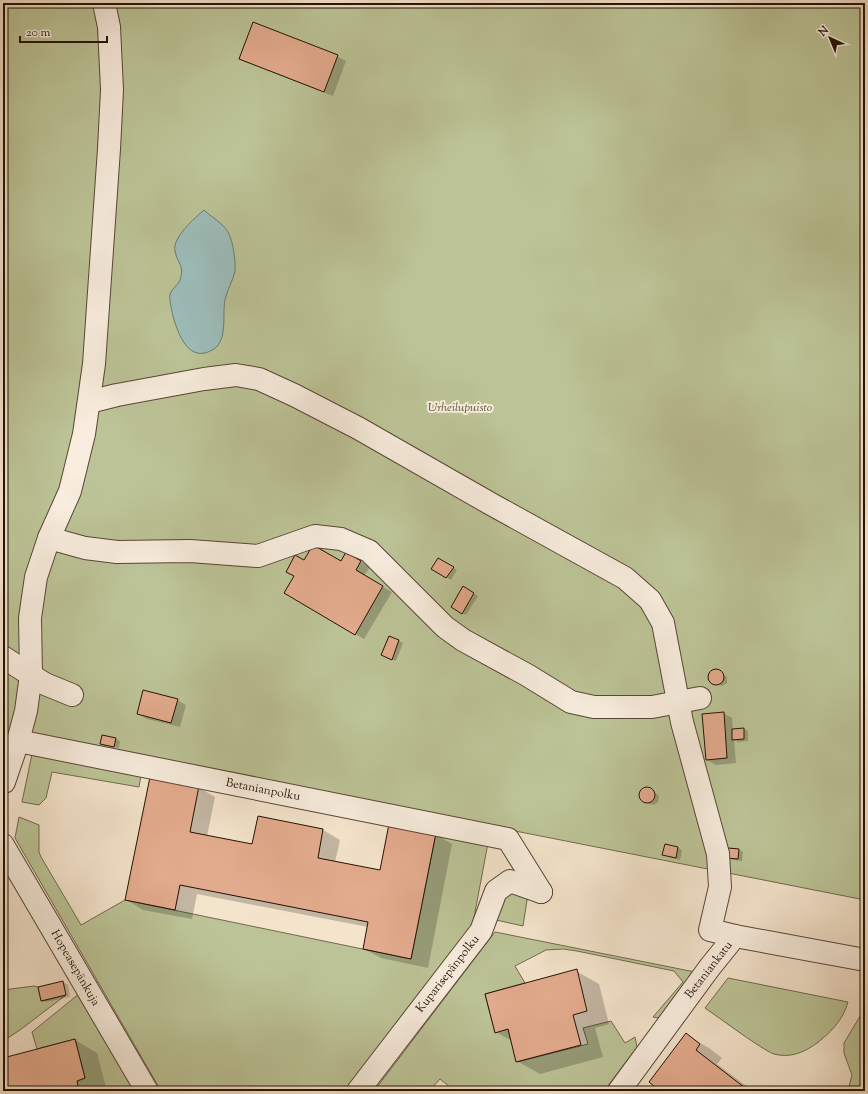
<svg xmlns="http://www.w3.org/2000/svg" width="868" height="1094" viewBox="0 0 868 1094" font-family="'Sorts Mill Goudy',serif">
  <rect width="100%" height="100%" fill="#f4e4cc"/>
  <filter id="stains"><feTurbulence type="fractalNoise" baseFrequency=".005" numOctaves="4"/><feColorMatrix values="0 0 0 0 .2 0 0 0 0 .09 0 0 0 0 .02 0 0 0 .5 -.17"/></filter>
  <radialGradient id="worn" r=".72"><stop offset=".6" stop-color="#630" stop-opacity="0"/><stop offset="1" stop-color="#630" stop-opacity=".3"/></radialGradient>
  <g fill="#bcc497" stroke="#706a4e">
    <path d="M 3,3 L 865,3 L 865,900 L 3,730 Z"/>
    <path d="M 32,754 L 141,775 L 139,787 L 52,772 L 46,798 L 39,805 L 22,802 Z"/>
    <path d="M 19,817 L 39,825 L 39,852 L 41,857 L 81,925 L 125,900 L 411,959 L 436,833 L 488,843 L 472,928 L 347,1091 L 161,1091 L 15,838 Z"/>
    <path d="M 507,890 L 528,894 L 523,926 L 496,920 Z"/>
    <path d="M 495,932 L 695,972 L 659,1018 L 653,1017 L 683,982 L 674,971 L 577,951 L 563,949 L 546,950 L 515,966 L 525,983 L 485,994 L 495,1032 L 508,1029 L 517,1062 L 588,1044 L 583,1028 L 611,1021 L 625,1043 L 635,1037 L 637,1047 L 604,1091 L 455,1091 L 440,1079 L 429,1091 L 374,1091 Z"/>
    <path d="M 728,978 L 848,1002 C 844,1017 834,1029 822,1039 C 809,1050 793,1059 774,1054 C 770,1053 765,1049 761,1047 C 742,1035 724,1021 705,1008 Z"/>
    <path d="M 34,986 L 38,987 L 42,1001 L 66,995 L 20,1030 L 3,1041 L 3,990 Z"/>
    <path d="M 80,993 L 136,1091 L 79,1091 L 77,1081 L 85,1078 L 75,1039 L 37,1049 L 32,1032 Z"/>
    <path d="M 865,1008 L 865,1064 L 860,1091 L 848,1091 L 852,1075 L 844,1053 L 844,1043 Z"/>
  </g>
  <path fill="#9dbebc" stroke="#6d7972" d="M 204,210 C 211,217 223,223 228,232 C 233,240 236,263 235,271 C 233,281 227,290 225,300 C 222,315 228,339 214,349 C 189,365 178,334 173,316 C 172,310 169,301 170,295 C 171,289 178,285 180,280 C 185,265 177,263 175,251 C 172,237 195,218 204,210 Z"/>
  <g fill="#0003">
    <path d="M 337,56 L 346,61 L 333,96 L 249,63 L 240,58 Z"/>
    <path d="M 346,553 L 370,567 L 364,576 L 392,592 L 364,639 L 285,593 L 304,562 L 341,562 Z"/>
    <path d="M 438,559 L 457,570 L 451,580 L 432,569 Z"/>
    <path d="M 464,588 L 478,596 L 466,615 L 452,607 Z"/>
    <path d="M 390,637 L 403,643 L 396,661 L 387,657 Z"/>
    <path d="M 714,670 L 719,671 L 727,677 L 727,683 L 722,686 L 712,683 L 709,679 L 709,673 Z"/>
    <path d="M 177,700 L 186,705 L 180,727 L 147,719 L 138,714 Z"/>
    <path d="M 723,713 L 732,718 L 733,730 L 743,729 L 748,731 L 748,741 L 738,742 L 734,740 L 736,763 L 716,765 L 707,760 Z"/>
    <path d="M 116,739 L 120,741 L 119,748 L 105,746 L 101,743 Z"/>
    <path d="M 198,787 L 215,797 L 207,836 L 253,845 L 259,818 L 323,830 L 340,840 L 335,862 L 381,871 L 435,834 L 452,844 L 428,968 L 381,958 L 364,949 L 368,927 L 197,894 L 192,919 L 143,910 L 127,900 Z"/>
    <path d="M 645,789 L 650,789 L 659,796 L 658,802 L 654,805 L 649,804 L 640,798 L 641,792 Z"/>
    <path d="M 666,845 L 678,848 L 682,850 L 680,860 L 668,857 L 664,854 Z"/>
    <path d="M 739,850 L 743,852 L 742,861 L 733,860 L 728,858 Z"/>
    <path d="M 3,914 L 5,923 L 3,923 Z"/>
    <path d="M 576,971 L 599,984 L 609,1024 L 595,1028 L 603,1057 L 540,1074 L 517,1061 L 512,1041 L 496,1032 Z"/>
    <path d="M 63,982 L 68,985 L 70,997 L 46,1002 L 42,1000 Z"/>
    <path d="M 686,1035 L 709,1048 L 722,1058 L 717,1064 L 753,1091 L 662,1091 Z"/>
    <path d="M 75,1040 L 97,1053 L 107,1091 L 3,1091 L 3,1059 Z"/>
  </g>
  <g fill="#e3ab8d" stroke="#241104">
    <path d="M 253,22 L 338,55 L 324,92 L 239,59 Z"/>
    <path d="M 313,545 L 341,561 L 346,552 L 361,561 L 356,570 L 383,586 L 355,635 L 284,593 L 294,576 L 286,572 L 295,555 L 304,560 Z"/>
    <path d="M 438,558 L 454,567 L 446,578 L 431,569 Z"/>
    <path d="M 463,586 L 474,593 L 462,614 L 451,607 Z"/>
    <path d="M 389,636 L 399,640 L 392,660 L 381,655 Z"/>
    <circle cx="716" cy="677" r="8"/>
    <path d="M 143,690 L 178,699 L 171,723 L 137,714 Z"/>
    <path d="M 724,712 L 727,758 L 706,760 L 702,714 Z"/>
    <path d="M 744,728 L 744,739 L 732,740 L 732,729 Z"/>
    <path d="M 102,735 L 116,738 L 114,747 L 100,744 Z"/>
    <path d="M 150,777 L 199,786 L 190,832 L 252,844 L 258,816 L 323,829 L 318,858 L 380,870 L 389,824 L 436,833 L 411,959 L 363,949 L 368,922 L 180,885 L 175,910 L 125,900 Z"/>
    <circle cx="647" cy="795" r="8"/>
    <path d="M 665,844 L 678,847 L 676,858 L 662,855 Z"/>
    <path d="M 728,848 L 739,849 L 738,859 L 727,858 Z"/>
    <path d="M 577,969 L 587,1011 L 573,1015 L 581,1045 L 516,1062 L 508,1029 L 495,1033 L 485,994 Z"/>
    <path d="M 63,981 L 66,995 L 41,1001 L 38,987 Z"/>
    <path d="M 686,1033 L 700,1044 L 696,1050 L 749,1091 L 660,1091 L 649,1082 Z"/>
    <path d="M 75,1039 L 85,1078 L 77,1081 L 79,1091 L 3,1091 L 3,1058 Z"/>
  </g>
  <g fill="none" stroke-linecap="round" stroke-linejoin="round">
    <g stroke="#584636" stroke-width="24">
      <g id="minor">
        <path d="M 89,402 L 117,395 L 204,379 L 236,375 L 259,379 L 294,395 L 358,428 L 491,504 L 625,578 L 650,600 L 663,623 L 682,722 L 718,854 L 720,887 L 710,930 L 735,936 L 865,960"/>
        <path d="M 49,538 L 85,548 L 117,552 L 190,551 L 258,556 L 315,536 L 341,539 L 369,551 L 445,627 L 463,640 L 527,675 L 571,702 L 594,707 L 652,707 L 700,698"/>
        <path d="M 3,657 L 45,684 L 72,695"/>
        <path d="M 18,741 L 508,839 L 541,892"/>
        <path d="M 4,782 L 18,741 L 26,711 L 31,675 L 30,618 L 36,577 L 49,538 L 70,491 L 84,434 L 94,364 L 109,149 L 112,90 L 109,27 L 104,3"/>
        <path d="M 3,845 L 147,1091"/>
        <path d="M 358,1091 L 481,931 L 496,891 L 510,881 L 541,892"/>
        <path d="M 619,1091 L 710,967 L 735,936"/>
      </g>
    </g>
    <use href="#minor" stroke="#f8edde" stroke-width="22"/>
  </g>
  <g text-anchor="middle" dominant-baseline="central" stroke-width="4" stroke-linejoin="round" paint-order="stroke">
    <g font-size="12" font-style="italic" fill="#595037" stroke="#f8edde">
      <text x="460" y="408">Urheilupuisto</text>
    </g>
    <g font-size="12" fill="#241104" stroke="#f8edde">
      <text transform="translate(263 790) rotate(11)">Betanianpolku</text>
      <text transform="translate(75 968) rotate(60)">Hopeasepänkuja</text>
      <text transform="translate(709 970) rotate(-52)">Betaniankatu</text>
      <text transform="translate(448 974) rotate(-52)">Kuparisepänpolku</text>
    </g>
  </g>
  <rect width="868" height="1094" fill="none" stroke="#f4e4cc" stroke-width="16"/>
  <rect x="4" y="4" width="860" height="1086" fill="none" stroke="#241104" stroke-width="2"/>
  <rect x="8" y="8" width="852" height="1078" fill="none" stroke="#241104"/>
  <g transform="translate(830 38) rotate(316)" stroke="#f8edde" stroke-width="3" paint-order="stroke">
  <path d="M0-3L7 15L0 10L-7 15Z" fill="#241104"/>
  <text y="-6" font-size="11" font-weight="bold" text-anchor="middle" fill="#241104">N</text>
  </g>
  <path d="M20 36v6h87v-6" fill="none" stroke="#241104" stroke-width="2"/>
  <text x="26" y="36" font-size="12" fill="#241104" stroke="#f8edde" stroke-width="3" paint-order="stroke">20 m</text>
  <rect width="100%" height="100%" filter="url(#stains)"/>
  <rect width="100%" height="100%" fill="url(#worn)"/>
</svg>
